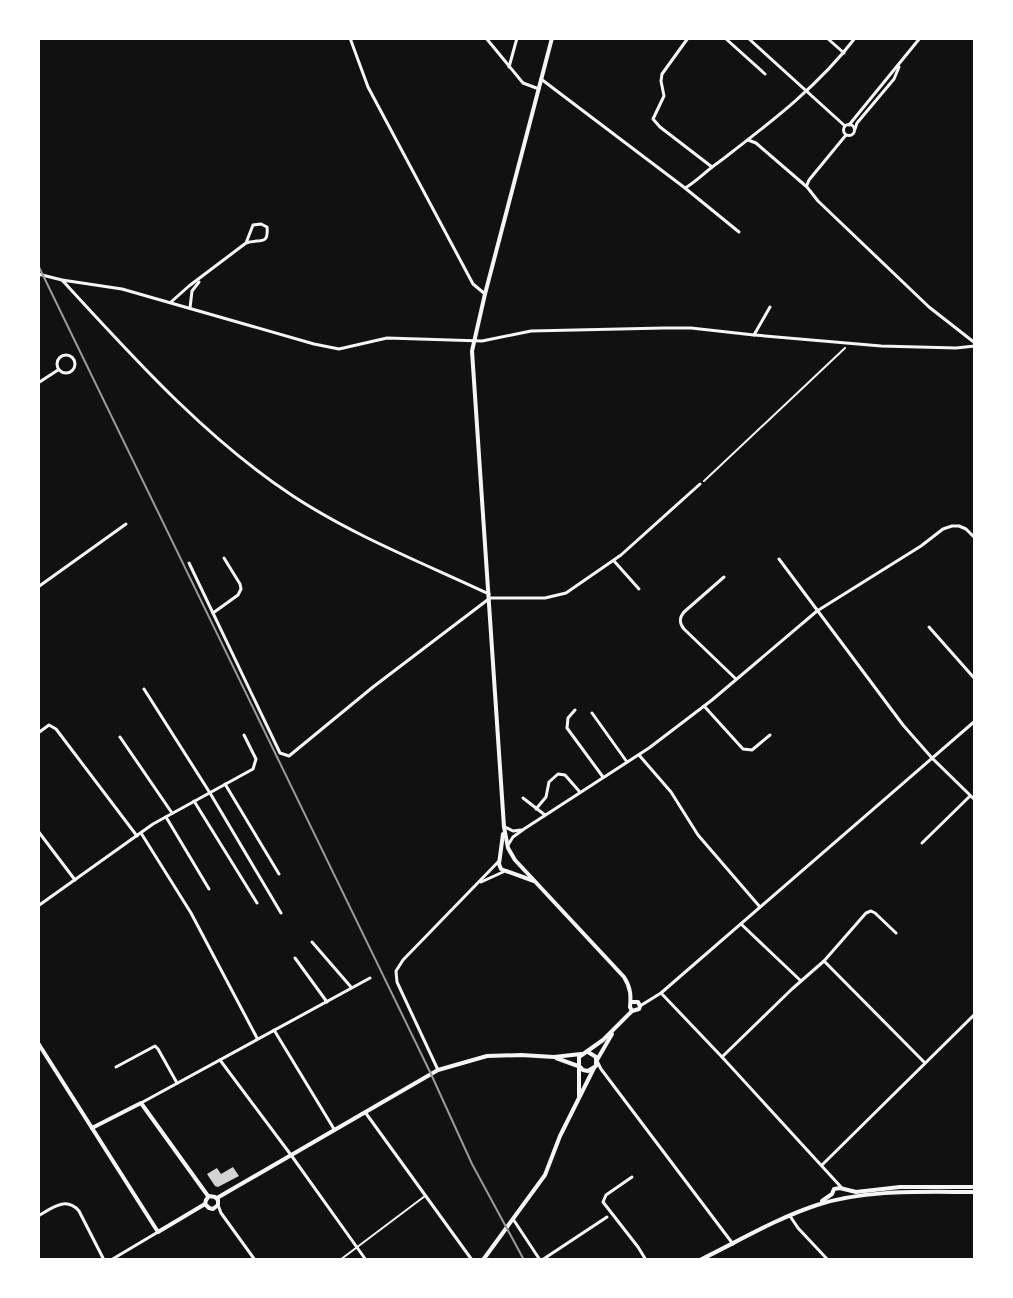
<svg xmlns="http://www.w3.org/2000/svg" width="1013" height="1298" viewBox="0 0 1013 1298" font-family="'Golos Text',sans-serif">
  <rect width="100%" height="100%" fill="#111"/>
  <path fill="#d3d3d3" d="M 233,1167 L 239,1176 L 218,1187 L 215,1186 L 207,1174 L 217,1168 L 221,1174 Z"/>
  <g fill="none" stroke-linecap="round" stroke-linejoin="round">
    <path stroke="#f5f5f5" stroke-width="2" d="M 704,481 L 845,348"/>
    <path stroke="#f5f5f5" stroke-width="2" d="M 340,1260 L 425,1196"/>
    <g stroke="#f5f5f5" stroke-width="3">
      <path d="M 350,38 L 368,87 L 473,284 L 485,294"/>
      <path d="M 486,38 L 523,83 L 539,89"/>
      <path d="M 688,38 L 662,74 L 661,81 L 664,96 L 653,119 L 660,127 L 712,167"/>
      <path d="M 725,38 L 765,74"/>
      <path d="M 748,38 L 845,126"/>
      <path d="M 827,38 L 844,53"/>
      <path d="M 509,67 L 517,38"/>
      <path d="M 541,79 L 685,188 L 739,232"/>
      <circle cx="849" cy="130" r="5.5"/>
      <path d="M 849,125 L 920,38"/>
      <path d="M 855,129 L 857,123 L 894,79 L 899,67"/>
      <path d="M 748,140 L 756,143 L 807,187 L 818,201 L 929,307 L 975,343"/>
      <path d="M 807,185 L 809,180 L 846,135"/>
      <path d="M 685,188 C 697,181 707,170 719,162 C 767,125 818,87 855,38"/>
      <path d="M 38,274 L 62,280 L 122,289 L 314,344 L 339,349 L 387,338 L 482,341 L 531,331 L 664,328 L 691,328 L 754,335 L 770,307"/>
      <path d="M 62,280 C 132,356 206,439 293,496 C 354,536 423,563 489,594"/>
      <path d="M 171,302 L 189,286 L 246,243 C 258,238 269,247 267,227 L 261,224 L 253,225 L 246,243"/>
      <path d="M 190,308 L 192,291 L 199,282"/>
      <path d="M 754,335 L 881,346 L 956,348 L 975,346"/>
      <circle cx="66" cy="364" r="9"/>
      <path d="M 38,383 L 58,370"/>
      <path d="M 779,559 L 903,725 L 932,758 L 975,800"/>
      <path d="M 614,561 L 639,589"/>
      <path d="M 189,563 L 280,753 L 289,756 L 373,687 L 490,598 L 545,598 L 566,593 L 621,555 L 700,484"/>
      <path d="M 724,577 L 684,612 C 679,618 679,623 684,629 L 736,679"/>
      <path d="M 38,587 L 126,524"/>
      <path d="M 213,613 L 238,595 L 241,589 L 240,584 L 224,558"/>
      <path d="M 929,627 L 975,679"/>
      <path d="M 144,689 L 210,793 L 281,913"/>
      <path d="M 704,706 L 743,749 L 752,750 L 770,735"/>
      <path d="M 575,710 L 568,718 L 567,728 L 603,777"/>
      <path d="M 592,713 L 627,762"/>
      <path d="M 38,733 L 49,725 L 56,729 L 137,836"/>
      <path d="M 120,737 L 172,813"/>
      <path d="M 639,755 L 671,792 L 698,835 L 760,907"/>
      <path d="M 225,784 L 279,874"/>
      <path d="M 523,798 L 545,815"/>
      <path d="M 194,801 L 257,903"/>
      <path d="M 536,809 L 546,797 L 549,782 L 558,774 L 565,775 L 579,791"/>
      <path d="M 166,817 L 209,889"/>
      <path d="M 505,827 L 513,831 L 521,830"/>
      <path d="M 38,831 L 75,880"/>
      <path d="M 141,833 L 191,913 L 257,1038"/>
      <path d="M 922,843 L 970,796"/>
      <path d="M 508,845 L 513,837 L 524,829 L 649,748 L 712,700 L 817,611 L 921,546 L 943,529 L 952,526 L 959,526 L 966,529 L 975,538"/>
      <path d="M 481,882 L 503,872"/>
      <path d="M 38,906 L 153,824 L 253,769 L 256,759 L 244,735"/>
      <path d="M 741,924 L 801,981"/>
      <path d="M 312,942 L 351,987"/>
      <path d="M 295,958 L 327,1002"/>
      <path d="M 824,961 L 925,1063"/>
      <path d="M 661,993 L 722,1057 L 841,1187"/>
      <path d="M 640,1006 L 661,993 L 975,721"/>
      <path d="M 274,1030 L 334,1129"/>
      <path d="M 722,1057 L 792,989 L 824,961 L 866,913 L 871,911 L 875,913 L 896,933"/>
      <path d="M 220,1060 L 291,1155 L 366,1260"/>
      <path d="M 597,1061 L 601,1069 L 733,1244"/>
      <path d="M 116,1067 L 155,1046 L 158,1049 L 177,1083"/>
      <path d="M 438,1070 L 397,982 L 396,971 L 403,960 L 499,861"/>
      <path d="M 141,1103 L 370,978"/>
      <path d="M 365,1112 L 472,1260"/>
      <path d="M 822,1165 L 975,1014"/>
      <path d="M 632,1177 L 606,1195 L 603,1202 L 638,1247 L 646,1260"/>
      <path d="M 218,1205 L 221,1213 L 255,1260"/>
      <path d="M 38,1216 C 52,1208 66,1196 79,1211 L 104,1260"/>
      <path d="M 790,1216 L 798,1228 L 828,1260"/>
      <path d="M 513,1219 L 540,1260"/>
      <path d="M 111,1260 L 158,1232"/>
      <path d="M 542,1260 L 607,1217"/>
    </g>
    <g stroke="#f5f5f5" stroke-width="4">
      <path d="M 552,38 L 485,294 L 472,351 L 504,827 L 508,848 L 515,860 L 624,977 C 631,988 631,996 630,1007 L 632,1011"/>
      <path d="M 503,834 L 499,864 L 501,869 L 506,871"/>
      <path d="M 506,871 L 534,881"/>
      <path d="M 38,1043 L 158,1232 L 205,1204 L 206,1200 L 209,1196 L 215,1197 L 218,1200 L 218,1205 L 213,1209 L 209,1208 L 205,1204"/>
      <path d="M 556,1058 L 578,1066"/>
      <path d="M 597,1060 L 612,1034"/>
      <path d="M 579,1066 L 583,1070 L 588,1071 L 596,1066 L 596,1057 L 588,1052"/>
      <path d="M 579,1096 L 579,1057 L 603,1040 L 632,1011 L 639,1009 L 640,1006 L 638,1002 L 632,1002"/>
      <path d="M 92,1128 L 141,1103 L 208,1196"/>
      <path d="M 217,1198 L 438,1070 L 487,1056 L 521,1055 L 554,1057 L 581,1054"/>
      <path d="M 822,1201 L 832,1194 L 834,1189 L 840,1188 L 856,1192 L 900,1187 L 975,1187"/>
      <path d="M 483,1260 L 545,1175 L 560,1136 L 594,1068"/>
      <path d="M 700,1260 C 737,1242 777,1218 817,1205 C 867,1189 923,1192 975,1192"/>
    </g>
    <path stroke="#9a9a9a" stroke-width="2" d="M 38,265 L 431,1074 L 472,1164 L 524,1260"/>
  </g>
  <rect width="1013" height="1298" fill="none" stroke="#ffffff" stroke-width="80"/>
</svg>
